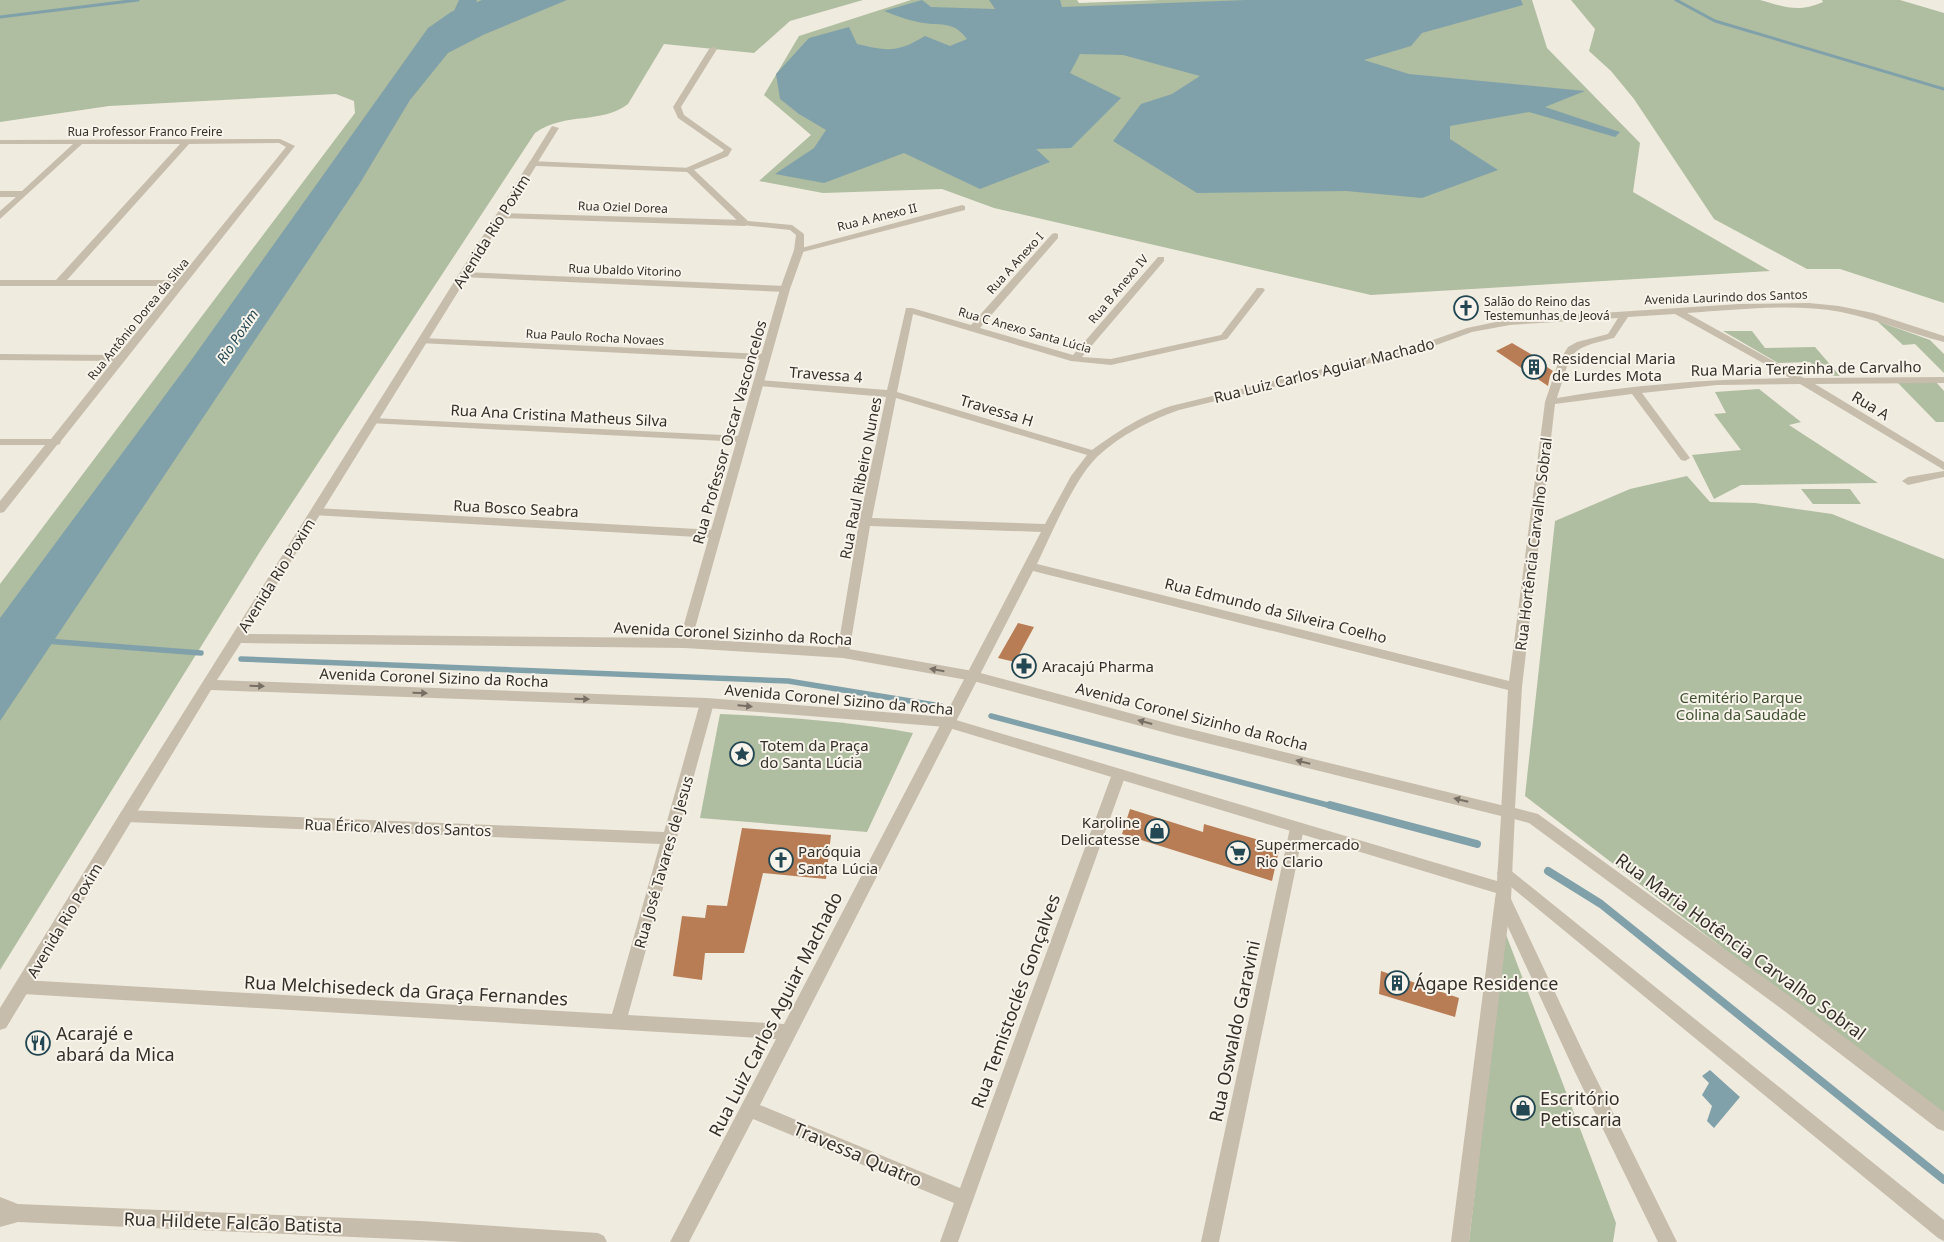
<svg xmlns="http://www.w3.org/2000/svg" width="1944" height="1242" viewBox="0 0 1944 1242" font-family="'Noto Sans',sans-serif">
  <rect width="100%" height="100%" fill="#f0ebdf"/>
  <g fill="#afbda0">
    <path d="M 0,0 L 863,0 L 790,21 L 754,53 L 664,44 L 628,104 C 601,125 566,111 535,133 L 261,550 L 0,970 L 0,584 L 355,113 L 354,101 L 336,94 L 109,106 L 0,122 Z"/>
    <path d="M 911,0 L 1077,0 L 1079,3 L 1160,0 L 1532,0 L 1547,48 L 1640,143 L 1633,192 L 1770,271 L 1371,295 L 994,208 L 942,189 L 823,193 L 759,181 L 811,135 L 764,95 L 799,36 Z"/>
    <path d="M 1571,0 L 1760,0 C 1785,7 1798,13 1823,2 L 1822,0 L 1900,0 L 1944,13 L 1944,303 L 1840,269 L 1807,269 L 1714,219 L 1634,99 L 1611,71 L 1589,51 L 1595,29 Z"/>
    <path d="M 1877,321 L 1930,340 L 1944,354 L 1944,373 L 1915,344 L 1903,345 Z"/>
    <path d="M 1723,331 L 1752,331 L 1765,348 L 1815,347 L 1840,376 L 1821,375 L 1810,362 L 1778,363 Z"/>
    <path d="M 1935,381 L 1944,391 L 1944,422 L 1936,422 L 1898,383 Z"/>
    <path d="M 1759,389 L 1801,422 L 1789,425 L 1878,483 L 1741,485 L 1714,499 L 1692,455 L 1741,450 L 1714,414 L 1726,413 L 1715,392 Z"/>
    <path d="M 1687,476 L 1710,502 L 1755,503 L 1832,514 L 1944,559 L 1944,1118 L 1525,796 L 1555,521 L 1630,489 Z"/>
    <path d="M 1801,489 L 1850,489 L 1861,504 L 1813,504 Z"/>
    <path d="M 720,714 C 785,717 849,721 913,733 L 867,832 L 700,818 Z"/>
    <path d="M 1505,932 L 1616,1223 L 1613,1242 L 1469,1242 Z"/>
  </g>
  <g fill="#81a1aa">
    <path d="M 482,0 L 567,0 L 483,35 L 448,53 L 410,100 L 360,183 L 0,721 L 0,618 L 192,359 L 428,28 L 451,12 Z"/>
    <path d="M 922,0 L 931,7 L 995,9 L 989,0 L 1060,0 L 1062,7 L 1246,0 L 1521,0 L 1523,5 L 1422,33 L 1411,46 L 1364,60 L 1409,74 L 1585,91 L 1545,107 L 1620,132 L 1615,137 L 1529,112 L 1450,126 L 1450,139 L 1498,170 L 1422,198 L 1346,191 L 1197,193 L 1113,141 L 1141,104 L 1172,94 L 1200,76 L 1123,55 L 1080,54 L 1070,73 L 1121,98 L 1071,148 L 1036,149 L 1050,162 L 980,189 L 904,153 L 824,183 L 775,174 L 814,148 L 826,130 L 799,114 L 780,99 L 776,74 L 809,38 L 849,27 L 857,44 C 887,51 897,53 925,36 L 950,46 L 967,39 C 952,19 940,27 918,22 C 907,20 895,15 884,11 Z"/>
    <path d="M 1710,1070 L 1740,1097 L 1714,1128 L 1707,1121 L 1712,1106 L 1702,1095 L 1709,1083 L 1702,1076 Z"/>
  </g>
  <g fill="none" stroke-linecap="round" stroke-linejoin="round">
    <g stroke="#81a1aa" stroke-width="3">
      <path d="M 1676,0 L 1715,21 L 1944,89"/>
      <path d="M 0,17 L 138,0"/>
    </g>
    <g stroke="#81a1aa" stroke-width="5.5">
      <path d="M 46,641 L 201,653"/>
      <path d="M 241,659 L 788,681 L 941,706"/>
      <path d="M 991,716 L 1335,807"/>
    </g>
    <g stroke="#81a1aa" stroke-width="8">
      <path d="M 1330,805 L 1477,844"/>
      <path d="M 1548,871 L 1601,904 L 1944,1180"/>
    </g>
    <path fill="#81a1aa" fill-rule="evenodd" d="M 459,0 L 477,0 L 467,22 L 446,45 L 434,45 L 431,41 L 450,20 Z"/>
  </g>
  <g fill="#b87d55">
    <path d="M 1512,343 L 1541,360 L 1541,363 L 1553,371 L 1550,376 L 1548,386 L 1496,351 Z"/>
    <path d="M 1018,623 L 1034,627 L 1015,662 L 998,658 Z"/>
    <path d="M 1130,809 L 1203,832 L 1204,824 L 1280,846 L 1272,881 L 1122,834 Z"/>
    <path d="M 742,828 L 831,835 L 826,879 L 763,873 L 744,953 L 705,953 L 702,980 L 673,976 L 682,916 L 705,918 L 707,905 L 727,906 Z"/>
    <path d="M 1381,971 L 1459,998 L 1455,1017 L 1379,994 Z"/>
  </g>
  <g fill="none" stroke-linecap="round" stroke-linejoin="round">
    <g fill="#c7bdac" fill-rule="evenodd">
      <path d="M 713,47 L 717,49 L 681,107 L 684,115 L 732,149 L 728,156 L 689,172 L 685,170 L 686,168 L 722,152 L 724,150 L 678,118 L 673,107 L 709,49 Z"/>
      <path d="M 552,126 L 559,128 L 536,165 L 530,165 L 529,163 Z"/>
      <path d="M 280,139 L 295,146 L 61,441 L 60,444 L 57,445 L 4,512 L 0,513 L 0,501 L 45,445 L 0,445 L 0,439 L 51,439 L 113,361 L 0,360 L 0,354 L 118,355 L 174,286 L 0,286 L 0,280 L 56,280 L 180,144 L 82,144 L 0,219 L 0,211 L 16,197 L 0,197 L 0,191 L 22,191 L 73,144 L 0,144 L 0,140 ZM 279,143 L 286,147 L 178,280 L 67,280 L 189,144 Z"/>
      <path d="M 962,205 L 965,206 L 965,210 L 799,253 L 794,250 Z"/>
      <path d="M 501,213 L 745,220 L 749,223 L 745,226 L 498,218 L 497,216 Z"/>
      <path d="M 1055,233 L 1058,234 L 1058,238 L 980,328 L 1073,355 L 1158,257 L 1164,257 L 1164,261 L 1082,357 L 1111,359 L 1221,335 L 1257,288 L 1263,288 L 1265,290 L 1227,339 L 1111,365 L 1071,361 L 913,314 L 897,392 L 1092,450 C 1120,430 1139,417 1171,406 L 1413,347 L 1467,328 L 1510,319 L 1739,304 L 1809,303 L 1839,306 L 1873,313 L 1944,336 L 1944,342 C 1909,333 1876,319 1841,312 C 1791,303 1737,310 1687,313 L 1804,378 L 1944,377 L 1944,383 L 1815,384 L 1944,462 L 1944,470 L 1800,384 L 1717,385 L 1642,393 L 1690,458 L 1685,461 L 1681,460 L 1632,394 L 1555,404 L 1522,687 L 1515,808 L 1538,814 L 1799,1003 L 1944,1112 L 1944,1131 L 1938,1129 L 1787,1013 L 1529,823 L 1503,816 L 1501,812 L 1508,690 L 1033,571 L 760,1105 L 960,1188 L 1112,774 L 1114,770 L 1119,769 L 1124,770 L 1126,774 L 958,1242 L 940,1242 L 954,1203 L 753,1119 L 689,1242 L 670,1242 L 776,1039 L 23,994 L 17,992 L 15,987 L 17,982 L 23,980 L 612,1014 L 660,844 L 126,822 L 121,820 L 119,816 L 121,812 L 126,810 L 664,832 L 700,703 L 702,699 L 712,699 L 714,703 L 628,1015 L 784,1024 L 1041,532 L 870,526 L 849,653 L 843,658 L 838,656 L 837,653 L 859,522 L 886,397 L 758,386 L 753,383 L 758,380 L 887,390 L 906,308 L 912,308 L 971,325 L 1052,234 ZM 1675,314 L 1790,378 C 1711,379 1634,384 1557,398 C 1573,352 1564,350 1614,338 L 1628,317 ZM 1618,318 L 1608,334 L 1577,342 L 1568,347 L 1558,363 L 1545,402 L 1509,681 L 1037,564 C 1052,533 1074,479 1098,456 C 1121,435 1150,420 1179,410 L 1420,351 L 1472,332 L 1510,325 ZM 896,398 L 1087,455 L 1071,476 L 1045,524 L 872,518 Z"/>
      <path d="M 464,272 L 785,286 L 790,289 L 785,292 L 461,277 L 459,275 Z"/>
      <path d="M 422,338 L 766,354 L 771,357 L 766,360 L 419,343 L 417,341 Z"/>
      <path d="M 373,418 L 743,436 L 748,439 L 743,442 L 369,423 L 369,419 Z"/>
      <path d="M 1944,471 L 1944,477 L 1908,485 L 1902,481 L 1908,477 Z"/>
      <path d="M 316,508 L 715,530 L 721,534 L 715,538 L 312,515 L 310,512 Z"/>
      <path d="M 1297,822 L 1302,824 L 1304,828 L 1219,1242 L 1201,1242 L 1290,828 L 1292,824 Z"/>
      <path d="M 1504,867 L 1509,869 L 1944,1220 L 1944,1241 L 1938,1238 L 1499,877 L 1497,873 L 1499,869 Z"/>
      <path d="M 1503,893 L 1508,894 L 1511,899 L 1469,1242 L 1451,1242 L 1495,899 L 1498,894 Z"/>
      <path d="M 0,1197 L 18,1204 L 421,1221 L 598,1233 L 604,1236 L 607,1242 L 463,1242 L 18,1222 L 0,1227 Z"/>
    </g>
    <path fill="#c7bdac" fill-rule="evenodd" d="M 530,161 L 692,168 L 748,221 L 792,225 L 804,234 L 804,250 L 790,289 L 692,639 L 843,648 L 973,671 L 1174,725 L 1513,808 L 1515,812 L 1511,899 L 1585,1056 L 1677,1242 L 1658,1242 L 1573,1068 L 1495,899 L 1496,893 L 946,727 L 707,708 L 211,690 L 6,1028 L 0,1030 L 0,1008 L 121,812 ZM 536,166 L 687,172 L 742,225 L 790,230 L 796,235 L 794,250 L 780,289 L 680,638 L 246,634 ZM 241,643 L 685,648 L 843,658 L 973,681 L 1174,735 L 1501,816 L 1497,881 L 946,717 L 707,698 L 217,680 Z"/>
  </g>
  <defs><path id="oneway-solid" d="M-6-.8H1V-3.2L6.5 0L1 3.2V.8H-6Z" transform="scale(1.25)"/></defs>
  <g fill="#776f64">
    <use href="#oneway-solid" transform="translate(937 670) rotate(-170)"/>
    <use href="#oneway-solid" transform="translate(257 686) rotate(2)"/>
    <use href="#oneway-solid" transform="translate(420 693) rotate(2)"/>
    <use href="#oneway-solid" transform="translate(582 699) rotate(2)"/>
    <use href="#oneway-solid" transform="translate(745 706) rotate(5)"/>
    <use href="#oneway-solid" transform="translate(1145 722) rotate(-165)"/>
    <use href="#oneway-solid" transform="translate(1303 762) rotate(-166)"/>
    <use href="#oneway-solid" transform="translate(1461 800) rotate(-166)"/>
  </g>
  <defs>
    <g id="church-ring" transform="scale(1.25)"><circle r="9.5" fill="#f8f4eb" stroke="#244853" stroke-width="1.5"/><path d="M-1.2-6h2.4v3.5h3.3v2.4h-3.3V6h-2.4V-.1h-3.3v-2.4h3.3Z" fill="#244853"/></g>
    <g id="building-ring" transform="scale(1.25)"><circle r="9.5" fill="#f8f4eb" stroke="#244853" stroke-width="1.5"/><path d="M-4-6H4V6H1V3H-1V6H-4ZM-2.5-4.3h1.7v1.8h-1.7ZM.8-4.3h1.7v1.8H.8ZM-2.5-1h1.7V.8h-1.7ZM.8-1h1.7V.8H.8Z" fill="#244853"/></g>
    <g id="pharmacy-ring" transform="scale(1.25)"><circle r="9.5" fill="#f8f4eb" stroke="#244853" stroke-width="1.5"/><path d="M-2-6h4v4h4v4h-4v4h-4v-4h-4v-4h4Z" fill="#244853"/></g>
    <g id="sight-ring" transform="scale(1.25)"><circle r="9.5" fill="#f8f4eb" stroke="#244853" stroke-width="1.5"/><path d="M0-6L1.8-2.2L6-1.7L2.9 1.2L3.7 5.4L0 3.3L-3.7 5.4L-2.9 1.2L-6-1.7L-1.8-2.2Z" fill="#244853"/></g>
    <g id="shop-ring" transform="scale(1.25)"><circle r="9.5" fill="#f8f4eb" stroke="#244853" stroke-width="1.5"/><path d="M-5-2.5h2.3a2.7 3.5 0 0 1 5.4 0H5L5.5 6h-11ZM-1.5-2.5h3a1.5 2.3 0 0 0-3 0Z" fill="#244853"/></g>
    <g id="supermarket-ring" transform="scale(1.25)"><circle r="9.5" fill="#f8f4eb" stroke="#244853" stroke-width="1.5"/><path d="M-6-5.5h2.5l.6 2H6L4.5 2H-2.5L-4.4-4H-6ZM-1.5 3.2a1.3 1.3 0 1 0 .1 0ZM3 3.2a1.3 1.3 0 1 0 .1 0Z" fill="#244853"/></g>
    <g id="restaurant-ring" transform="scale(1.25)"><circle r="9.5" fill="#f8f4eb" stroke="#244853" stroke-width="1.5"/><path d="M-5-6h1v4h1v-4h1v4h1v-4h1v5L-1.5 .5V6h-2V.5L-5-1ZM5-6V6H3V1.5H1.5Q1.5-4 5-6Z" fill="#244853"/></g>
  </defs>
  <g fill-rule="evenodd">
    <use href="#church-ring" x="1466" y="308"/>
    <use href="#building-ring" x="1534" y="367"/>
    <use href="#pharmacy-ring" x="1024" y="666"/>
    <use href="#sight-ring" x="742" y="754"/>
    <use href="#shop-ring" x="1157" y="831"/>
    <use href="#supermarket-ring" x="1238" y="853"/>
    <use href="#church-ring" x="781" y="860"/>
    <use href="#building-ring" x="1397" y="983"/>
    <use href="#restaurant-ring" x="38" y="1043"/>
    <use href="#shop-ring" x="1523" y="1108"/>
  </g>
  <g text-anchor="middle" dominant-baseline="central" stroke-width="4" stroke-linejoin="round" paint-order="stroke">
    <g font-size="12" fill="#36302a" stroke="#f8f4eb">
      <text x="145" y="131">Rua Professor Franco Freire</text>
      <text transform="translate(623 207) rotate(2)">Rua Oziel Dorea</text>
      <text transform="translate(877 217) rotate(-14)">Rua A Anexo II</text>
      <text transform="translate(1015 263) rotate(-48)">Rua A Anexo I</text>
      <text transform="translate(625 270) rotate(2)">Rua Ubaldo Vitorino</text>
      <text transform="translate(1118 289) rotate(-50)">Rua B Anexo IV</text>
      <text transform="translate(1726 297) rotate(-2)">Avenida Laurindo dos Santos</text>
      <text transform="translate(138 319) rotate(-51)">Rua Antônio Dorea da Silva</text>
      <text transform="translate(1025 330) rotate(16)">Rua C Anexo Santa Lúcia</text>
      <text transform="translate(595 337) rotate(3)">Rua Paulo Rocha Novaes</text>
    </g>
    <g font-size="12" fill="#36302a" stroke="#f8f4eb" text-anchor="start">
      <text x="1484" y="301">Salão do Reino das<tspan x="1484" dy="14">Testemunhas de Jeová</tspan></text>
    </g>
    <g font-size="14" font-style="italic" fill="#244853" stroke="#f8f4eb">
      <text transform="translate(237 336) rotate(-56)">Rio Poxim</text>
    </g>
    <g font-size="15" fill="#36302a" stroke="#f8f4eb">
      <text transform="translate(491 231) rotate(-58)">Avenida Rio Poxim</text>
      <text transform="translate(1806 368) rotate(-1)">Rua Maria Terezinha de Carvalho</text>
      <text transform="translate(1324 370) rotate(-14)">Rua Luiz Carlos Aguiar Machado</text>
      <text transform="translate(826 374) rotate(4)">Travessa 4</text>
      <text transform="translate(1871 405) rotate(31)">Rua A</text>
      <text transform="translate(997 410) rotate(17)">Travessa H</text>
      <text transform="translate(559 415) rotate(3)">Rua Ana Cristina Matheus Silva</text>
      <text transform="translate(729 432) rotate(-74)">Rua Professor Oscar Vasconcelos</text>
      <text transform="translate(860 478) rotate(-79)">Rua Raul Ribeiro Nunes</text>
      <text transform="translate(516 508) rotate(3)">Rua Bosco Seabra</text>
      <text transform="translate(1533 544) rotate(-83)">Rua Hortência Carvalho Sobral</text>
      <text transform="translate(276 575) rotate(-58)">Avenida Rio Poxim</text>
      <text transform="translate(1276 610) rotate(14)">Rua Edmundo da Silveira Coelho</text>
      <text transform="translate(733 633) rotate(3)">Avenida Coronel Sizinho da Rocha</text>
      <text transform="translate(434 677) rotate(2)">Avenida Coronel Sizino da Rocha</text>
      <text transform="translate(839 699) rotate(5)">Avenida Coronel Sizino da Rocha</text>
      <text transform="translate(1192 716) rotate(14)">Avenida Coronel Sizinho da Rocha</text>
      <text transform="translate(398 827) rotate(2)">Rua Érico Alves dos Santos</text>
      <text transform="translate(663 862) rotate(-74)">Rua José Tavares de Jesus</text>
      <text transform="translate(64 920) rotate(-59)">Avenida Rio Poxim</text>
    </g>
    <g font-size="15" fill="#36302a" stroke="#f8f4eb" text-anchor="start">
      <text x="1552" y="358">Residencial Maria<tspan x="1552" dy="17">de Lurdes Mota</tspan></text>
      <text x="1042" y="666">Aracajú Pharma</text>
      <text x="760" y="745">Totem da Praça<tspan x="760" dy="17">do Santa Lúcia</tspan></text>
      <text x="1140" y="822" text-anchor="end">Karoline<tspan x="1140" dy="17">Delicatesse</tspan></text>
      <text x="1256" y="844">Supermercado<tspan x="1256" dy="17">Rio Clario</tspan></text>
      <text x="798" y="851">Paróquia<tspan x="798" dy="17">Santa Lúcia</tspan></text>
    </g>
    <g font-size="15" fill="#405131" stroke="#f8f4eb">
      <text x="1741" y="697">Cemitério Parque<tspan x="1741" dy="17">Colina da Saudade</tspan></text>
    </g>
    <g font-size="18" fill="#36302a" stroke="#f8f4eb">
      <text transform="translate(1741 946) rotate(36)">Rua Maria Hotência Carvalho Sobral</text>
      <text transform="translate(406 990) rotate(3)">Rua Melchisedeck da Graça Fernandes</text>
      <text transform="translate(1015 1001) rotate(-70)">Rua Temistoclés Gonçalves</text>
      <text transform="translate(775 1014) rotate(-63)">Rua Luiz Carlos Aguiar Machado</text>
      <text transform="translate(1234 1031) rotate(-78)">Rua Oswaldo Garavini</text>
      <text transform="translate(858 1154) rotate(23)">Travessa Quatro</text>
      <text transform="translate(233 1222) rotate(2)">Rua Hildete Falcão Batista</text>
    </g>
    <g font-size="18" fill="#36302a" stroke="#f8f4eb" text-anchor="start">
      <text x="1414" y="983">Ágape Residence</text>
      <text x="56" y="1033">Acarajé e<tspan x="56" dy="21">abará da Mica</tspan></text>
      <text x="1540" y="1098">Escritório<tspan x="1540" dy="21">Petiscaria</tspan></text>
    </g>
  </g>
</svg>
